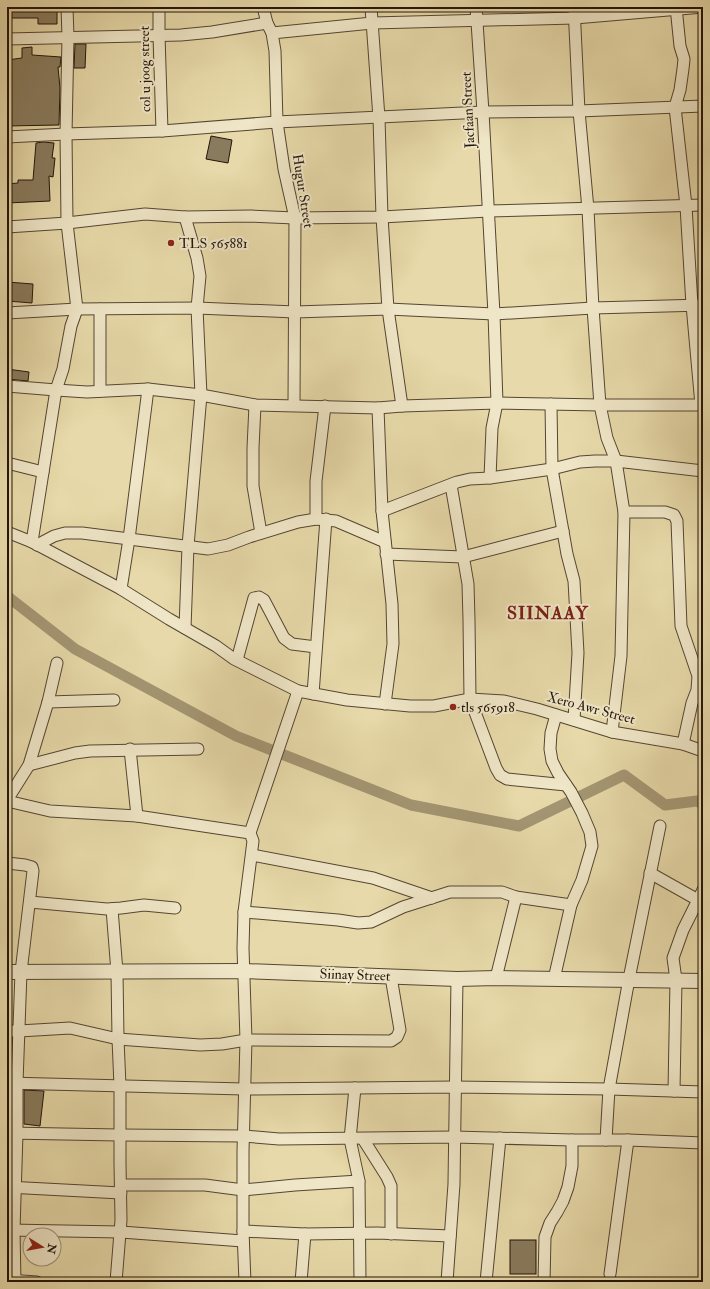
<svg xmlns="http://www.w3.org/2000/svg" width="710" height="1289" viewBox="0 0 710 1289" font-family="'IM FELL Double Pica',serif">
  <rect width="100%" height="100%" fill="#e7d9a9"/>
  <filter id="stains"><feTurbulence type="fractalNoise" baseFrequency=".005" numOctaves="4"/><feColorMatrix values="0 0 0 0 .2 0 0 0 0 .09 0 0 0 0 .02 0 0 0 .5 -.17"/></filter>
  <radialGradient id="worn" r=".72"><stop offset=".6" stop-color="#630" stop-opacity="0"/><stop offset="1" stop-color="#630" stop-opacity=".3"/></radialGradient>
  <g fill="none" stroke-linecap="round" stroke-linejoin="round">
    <path stroke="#a49673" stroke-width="11" d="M 7,596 L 75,649 L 236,736 L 411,805 L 519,826 L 624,775 L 665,805 L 697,801 L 703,804"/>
  </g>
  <g fill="#897b5d" stroke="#23150b">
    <path d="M 7,7 L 57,7 L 57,24 L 38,24 L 38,18 L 7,18 Z"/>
    <path d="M 75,44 L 86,44 L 85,68 L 74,68 Z"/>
    <path d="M 32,47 L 32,55 L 61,57 L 60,67 L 58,67 L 60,88 L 59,125 L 7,126 L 7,60 L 22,58 L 22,48 Z"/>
    <path d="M 211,136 L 232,140 L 228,163 L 206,159 Z"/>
    <path d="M 43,142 L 54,143 L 52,158 L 55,158 L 53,177 L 49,176 L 50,201 L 7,203 L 7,184 L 18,183 L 18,180 L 33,180 L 36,143 Z"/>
    <path d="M 7,282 L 33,284 L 32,303 L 7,301 Z"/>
    <path d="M 7,369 L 29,372 L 28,381 L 7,379 Z"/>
    <path d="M 24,1090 L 44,1091 L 40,1126 L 24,1124 Z"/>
    <rect x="510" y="1240" width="26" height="34"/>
  </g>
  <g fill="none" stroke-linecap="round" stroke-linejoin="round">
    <g stroke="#544632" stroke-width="13">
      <g id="minor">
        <path d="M 159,7 L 159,35 L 162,131"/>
        <path d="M 263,7 L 267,23 L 272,33 L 275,51 L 277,122 L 284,169 L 295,218 L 294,405"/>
        <path d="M 371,7 L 379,118 L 382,217 L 388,309 L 402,406"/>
        <path d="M 476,7 L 483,112 L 494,314 L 497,403 L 492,428 L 490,478"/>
        <path d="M 574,7 L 579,111 L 588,209 L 593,308 L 600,405 L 607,438 L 616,461 L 624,512 L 621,656 L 612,732"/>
        <path d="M 676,7 L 680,46 L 684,59 L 683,69 L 680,90 L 675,107 L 686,206 L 692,305 L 701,405"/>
        <path d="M 272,33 L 372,23 L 575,18 L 703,7"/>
        <path d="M 7,39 L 181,35 L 212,32 L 267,23"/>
        <path d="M 7,137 L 66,134 L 162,131 L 277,122 L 483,112 L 579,111 L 703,106"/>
        <path d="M 185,217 L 197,258 L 200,276 L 197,308 L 201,395 L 188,546 L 185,628"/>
        <path d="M 7,227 L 67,223 L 145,214 L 185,217 L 251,216 L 295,218 L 382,217 L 488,211 L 703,205"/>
        <path d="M 7,313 L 77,309 L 197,308 L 295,312 L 388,309 L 494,314 L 593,308 L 703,305"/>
        <path d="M 7,386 L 56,390 L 87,392 L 148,389 L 201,395 L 255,405 L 378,408 L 402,406 L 497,403 L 600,405 L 703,405"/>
        <path d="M 100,391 L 100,309"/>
        <path d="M 551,404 L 552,469 L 567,554 L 574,581 L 578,653 L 574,720"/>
        <path d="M 255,405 L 253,448 L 253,486 L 261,533"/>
        <path d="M 378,408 L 382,511 L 392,604 L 393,644 L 385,704"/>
        <path d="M 7,463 L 43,472"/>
        <path d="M 451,485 L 468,584 L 469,620 L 470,699 L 496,768 L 500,775 L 507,779 L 566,785"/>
        <path d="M 382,511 L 457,482 L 470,479 L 490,478 L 552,469 L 580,462 L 595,461 L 616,461 L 703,471"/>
        <path d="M 624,512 L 665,512 L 674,515 L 677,521 L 681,626 L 698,676 L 697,690 L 692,703 L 683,744"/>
        <path d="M 316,519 L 316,481 L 325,406"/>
        <path d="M 7,532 L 32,542 L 121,589 L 169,619 L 216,646 L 234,659 L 298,691 L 347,700 L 410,706 L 434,706 L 470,699 L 504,701 L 537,709 L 612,732 L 683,744 L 703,751"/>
        <path d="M 32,542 L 56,390 L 63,369 L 71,326 L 77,309 L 67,223 L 66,134 L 68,37 L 67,7"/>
        <path d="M 37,545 L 54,536 L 65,533 L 82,533 L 208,549 L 228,545 L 249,537 L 298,522 L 316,519 L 336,521 L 385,542"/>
        <path d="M 386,554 L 463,557 L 563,531"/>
        <path d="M 121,589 L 129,539 L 148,389"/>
        <path d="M 237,660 L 254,598 L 259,597 L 264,600 L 284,638 L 292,644 L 316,647"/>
        <path d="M 313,694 L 326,519"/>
        <path d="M 48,702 L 114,700"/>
        <path d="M 130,749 L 137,816"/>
        <path d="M 29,765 L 75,753 L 90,751 L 198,749"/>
        <path d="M 7,800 L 29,765 L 48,702 L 57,663"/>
        <path d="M 7,801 L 50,811 L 137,816 L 250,833 L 253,841 L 244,912 L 243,948 L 246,1040 L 243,1151 L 243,1231 L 245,1282"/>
        <path d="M 250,833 L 298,691"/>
        <path d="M 252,855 L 373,878 L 432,898"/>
        <path d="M 7,863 L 25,865 L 32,867 L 33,871 L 21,972 L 17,1083 L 17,1133 L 14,1230 L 15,1282"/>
        <path d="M 650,873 L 698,900 L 703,903"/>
        <path d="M 30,902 L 107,909 L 121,908 L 144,905 L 175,908"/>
        <path d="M 112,909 L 117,972 L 118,1039 L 120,1086 L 120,1163 L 121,1220 L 116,1282"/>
        <path d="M 244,912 L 338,920 L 358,923 L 371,922 L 403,907 L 450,892 L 502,892 L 516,897 L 571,905"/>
        <path d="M 496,978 L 516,897"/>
        <path d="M 554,979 L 571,905 L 582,880 L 592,846 L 590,832 L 582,813 L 571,792 L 558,773 L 552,761 L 550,749 L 551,733 L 556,715"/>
        <path d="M 7,1031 L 19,1031 L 70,1028 L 118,1039 L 200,1045 L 222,1044 L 246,1040 L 391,1041 L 397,1037 L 400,1030 L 391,977"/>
        <path d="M 7,1083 L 244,1089 L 455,1087 L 609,1089 L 703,1092"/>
        <path d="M 355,1088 L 350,1139 L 359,1181 L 360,1282"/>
        <path d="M 674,1091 L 676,980 L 673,958 L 683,930 L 703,890"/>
        <path d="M 7,1133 L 119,1135 L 244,1136 L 279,1139 L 454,1137 L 572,1140 L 628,1140 L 703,1143"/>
        <path d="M 363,1139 L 387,1177 L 391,1186 L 391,1234"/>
        <path d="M 606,1140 L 609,1089 L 629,979 L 660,826"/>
        <path d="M 121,1185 L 205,1185 L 243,1190 L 295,1185 L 359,1181"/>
        <path d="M 7,1187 L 121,1193"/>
        <path d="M 8,1230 L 121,1232 L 243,1241"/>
        <path d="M 243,1231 L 305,1234 L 377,1233 L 450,1236"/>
        <path d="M 610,1274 L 628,1140"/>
        <path d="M 7,1280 L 37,1282"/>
        <path d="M 301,1282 L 305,1234"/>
        <path d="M 447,1282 L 454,1184 L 457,979"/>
        <path d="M 486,1282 L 500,1138"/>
        <path d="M 544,1282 L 545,1237 L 550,1223 L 557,1212 L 563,1201 L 568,1187 L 572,1166 L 572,1140"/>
      </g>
    </g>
    <g stroke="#544632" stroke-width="16">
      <path id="tertiary" d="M 7,972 L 244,971 L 457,979 L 496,978 L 703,981"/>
    </g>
    <use href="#minor" stroke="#efe6c7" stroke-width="11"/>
    <use href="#tertiary" stroke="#efe6c7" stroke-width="14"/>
  </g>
  <g fill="#8f2418" stroke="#efe6c7" stroke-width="1.5">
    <circle cx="171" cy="243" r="4"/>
    <circle cx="453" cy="707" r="4"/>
  </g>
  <g text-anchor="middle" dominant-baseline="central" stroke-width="4" stroke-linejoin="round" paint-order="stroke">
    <g font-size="14" fill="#23150b" stroke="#efe6c7">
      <text transform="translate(145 69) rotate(-91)">col u joog street</text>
      <text transform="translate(468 110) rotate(-93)">Jacfaan Street</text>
      <text transform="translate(303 191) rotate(81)">Hugur Street</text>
      <text transform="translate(591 708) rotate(15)">Xero Awr Street</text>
      <text transform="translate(355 975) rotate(2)">Siinay Street</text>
    </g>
    <g font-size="14" fill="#23150b" stroke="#efe6c7" text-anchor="start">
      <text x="179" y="243">TLS 565881</text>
      <text x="461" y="707">tls 565918</text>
    </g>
    <g font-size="18" font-weight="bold" letter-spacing="1" fill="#7a1f14" stroke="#efe6c7">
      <text x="548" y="613">SIINAAY</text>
    </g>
  </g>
  <rect width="710" height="1289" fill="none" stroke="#e7d9a9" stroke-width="24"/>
  <rect x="8" y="8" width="694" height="1273" fill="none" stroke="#23150b" stroke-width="2"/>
  <rect x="12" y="12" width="686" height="1265" fill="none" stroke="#23150b"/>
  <g transform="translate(42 1247) rotate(101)"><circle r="19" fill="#efe6c7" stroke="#9d927c"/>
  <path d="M0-3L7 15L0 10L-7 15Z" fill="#8f2418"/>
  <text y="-6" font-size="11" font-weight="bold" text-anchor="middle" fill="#23150b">N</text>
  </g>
  <rect width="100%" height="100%" filter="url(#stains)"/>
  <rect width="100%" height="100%" fill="url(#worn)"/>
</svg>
